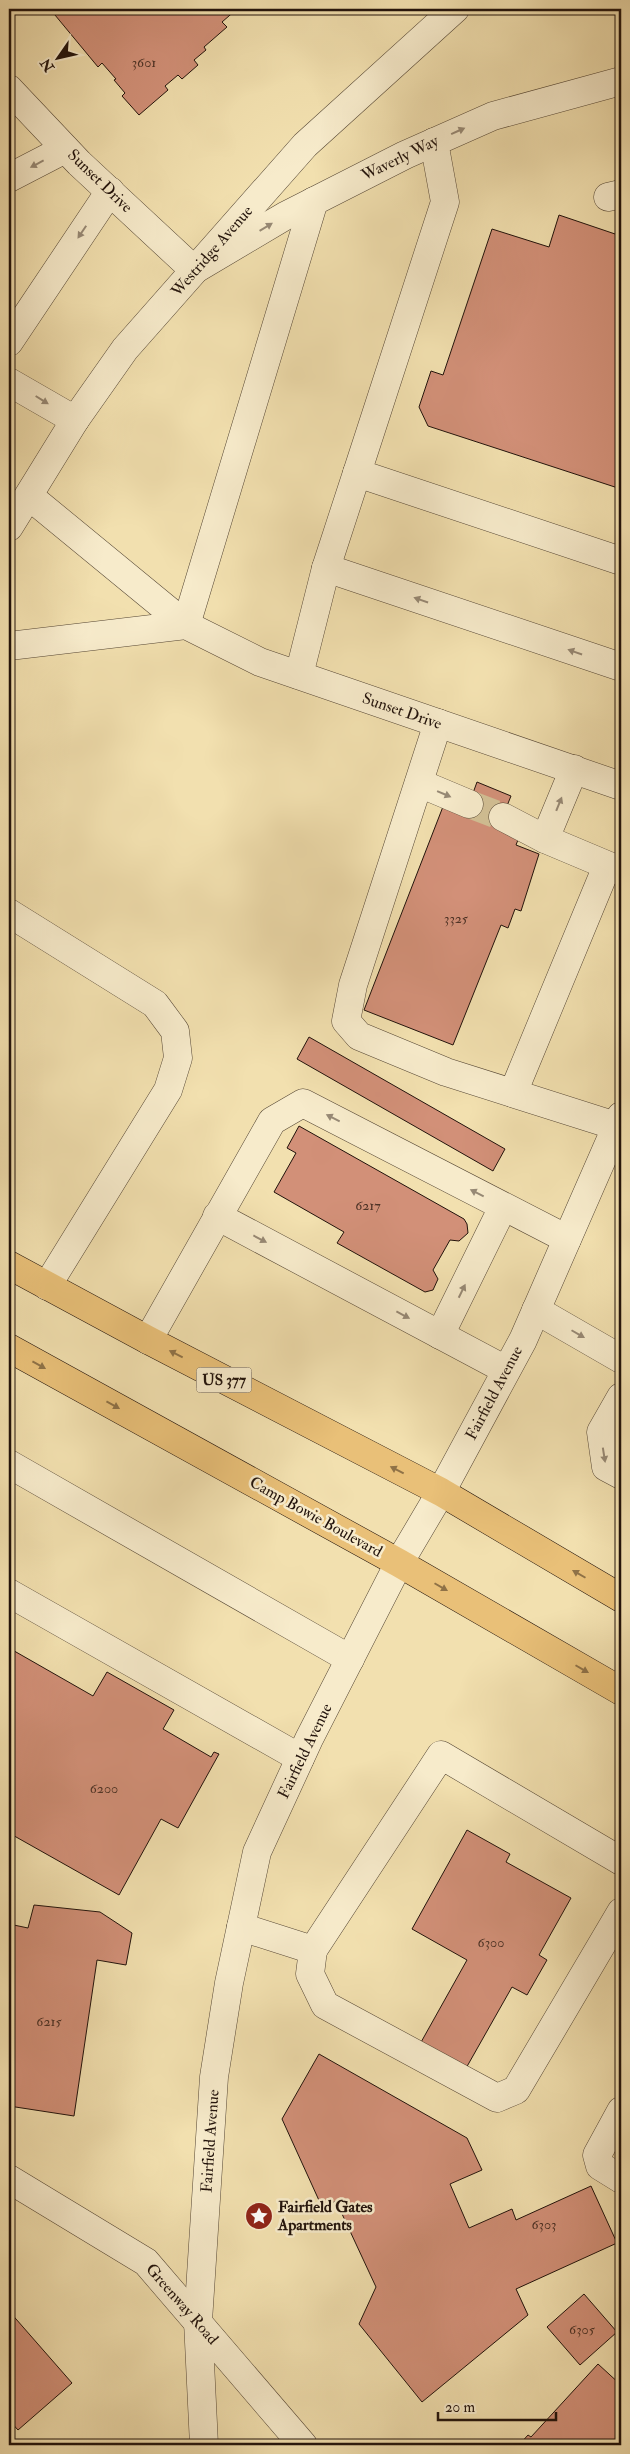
<svg xmlns="http://www.w3.org/2000/svg" width="630" height="2454" viewBox="0 0 630 2454" font-family="'IM FELL Double Pica',serif">
  <rect width="100%" height="100%" fill="#f2e0af"/>
  <filter id="stains"><feTurbulence type="fractalNoise" baseFrequency=".004" numOctaves="4"/><feColorMatrix values="0 0 0 0 .2 0 0 0 0 .09 0 0 0 0 .02 0 0 0 .5 -.17"/></filter>
  <radialGradient id="worn" r=".72"><stop offset=".6" stop-color="#630" stop-opacity="0"/><stop offset="1" stop-color="#630" stop-opacity=".3"/></radialGradient>
  <g fill="#d29078" stroke="#21120b">
    <path d="M 50,9 L 237,9 L 222,22 L 227,27 L 204,47 L 206,50 L 194,60 L 198,65 L 182,79 L 178,75 L 165,86 L 168,90 L 139,115 L 122,96 L 125,93 L 114,80 L 116,79 L 102,63 L 98,67 Z"/>
    <path d="M 559,215 L 621,236 L 621,489 L 428,426 L 419,407 L 431,371 L 443,375 L 492,229 L 549,247 Z"/>
    <path d="M 477,782 L 511,796 L 500,823 L 521,832 L 516,845 L 539,854 L 521,911 L 515,909 L 508,928 L 501,925 L 453,1045 L 364,1010 L 444,804 L 469,804 Z"/>
    <path d="M 309,1037 L 505,1149 L 494,1169 L 493,1171 L 297,1059 Z"/>
    <path d="M 299,1126 L 464,1219 L 467,1224 L 468,1233 L 459,1241 L 450,1240 L 433,1270 L 438,1279 L 433,1290 L 425,1292 L 337,1243 L 344,1232 L 274,1192 L 296,1153 L 287,1148 Z"/>
    <path d="M 9,1648 L 93,1696 L 107,1672 L 174,1710 L 163,1729 L 211,1757 L 214,1752 L 219,1754 L 178,1828 L 161,1819 L 119,1895 L 9,1833 Z"/>
    <path d="M 467,1830 L 510,1854 L 506,1862 L 571,1898 L 539,1955 L 547,1960 L 527,1995 L 512,1987 L 465,2070 L 420,2044 L 467,1960 L 412,1929 Z"/>
    <path d="M 34,1905 L 100,1912 L 132,1933 L 126,1965 L 97,1960 L 74,2116 L 9,2106 L 9,1924 L 28,1928 Z"/>
    <path d="M 319,2054 L 467,2138 L 482,2170 L 450,2184 L 469,2228 L 512,2209 L 516,2220 L 591,2186 L 617,2243 L 516,2289 L 528,2315 L 422,2402 L 359,2324 L 376,2287 L 336,2201 L 322,2207 L 282,2119 Z"/>
    <path d="M 584,2294 L 617,2332 L 580,2365 L 547,2327 Z"/>
    <path d="M 9,2311 L 72,2383 L 18,2430 L 9,2420 Z"/>
    <path d="M 598,2364 L 621,2385 L 621,2445 L 519,2445 L 528,2435 L 531,2437 Z"/>
  </g>
  <g fill="none" stroke-linecap="round" stroke-linejoin="round">
    <path stroke="#d3c196" stroke-width="28" stroke-dasharray="28 14" stroke-linecap="butt" d="M 469,804 L 503,817"/>
    <g stroke="#554634" stroke-width="29">
      <g id="minor">
        <path d="M 9,89 L 79,163 L 194,270 L 285,216 L 405,155 L 493,116 L 621,81"/>
        <path d="M 434,142 L 445,202 L 357,473 L 621,561"/>
        <path d="M 9,178 L 65,149"/>
        <path d="M 608,197 L 621,194"/>
        <path d="M 9,342 L 110,191"/>
        <path d="M 9,382 L 75,420"/>
        <path d="M 29,496 L 186,625 L 314,201"/>
        <path d="M 9,527 L 75,420 L 125,349 L 305,145 L 455,9"/>
        <path d="M 326,568 L 621,667"/>
        <path d="M 9,646 L 186,625 L 260,662 L 621,786"/>
        <path d="M 299,675 L 326,568 L 357,473"/>
        <path d="M 438,723 L 353,985 L 346,1021 L 359,1036 L 446,1072 L 616,1126"/>
        <path d="M 419,783 L 469,804"/>
        <path d="M 503,817 L 545,839 L 621,871"/>
        <path d="M 545,839 L 574,769"/>
        <path d="M 9,913 L 155,1004 L 175,1031 L 178,1058 L 168,1090 L 47,1286"/>
        <path d="M 513,1093 L 607,866"/>
        <path d="M 217,1216 L 506,1370"/>
        <path d="M 536,1310 L 621,1359"/>
        <path d="M 440,1335 L 503,1207"/>
        <path d="M 148,1340 L 272,1121 L 303,1103 L 567,1239"/>
        <path d="M 621,1397 L 601,1432 L 606,1467 L 621,1475"/>
        <path d="M 9,1464 L 350,1659"/>
        <path d="M 9,1593 L 300,1758"/>
        <path d="M 241,1927 L 313,1950 L 441,1755 L 621,1861"/>
        <path d="M 313,1950 L 310,1974 L 325,2005 L 497,2098 L 516,2090 L 621,1912"/>
        <path d="M 621,2111 L 597,2155 L 600,2166 L 621,2179"/>
        <path d="M 9,2179 L 146,2262 L 303,2445"/>
        <path d="M 204,2445 L 198,2321 L 214,2077 L 229,1983 L 257,1852 L 309,1739 L 399,1563 L 441,1492 L 523,1340 L 621,1116"/>
      </g>
    </g>
    <g stroke="#21120b" stroke-width="29">
      <g id="major">
        <path d="M 9,1265 L 148,1340 L 441,1492 L 621,1598"/>
        <path d="M 9,1348 L 399,1563 L 621,1691"/>
      </g>
    </g>
    <use href="#minor" stroke="#f7ebcb" stroke-width="28"/>
    <use href="#major" stroke="#e9c078" stroke-width="28"/>
  </g>
  <defs><path id="oneway-solid" d="M-6-.8H1V-3.2L6.5 0L1 3.2V.8H-6Z" transform="scale(1.25)"/></defs>
  <g fill="#978975">
    <use href="#oneway-solid" transform="translate(458 131) rotate(-24)"/>
    <use href="#oneway-solid" transform="translate(37 164) rotate(152)"/>
    <use href="#oneway-solid" transform="translate(266 227) rotate(-31)"/>
    <use href="#oneway-solid" transform="translate(82 232) rotate(124)"/>
    <use href="#oneway-solid" transform="translate(42 400) rotate(32)"/>
    <use href="#oneway-solid" transform="translate(421 600) rotate(-161)"/>
    <use href="#oneway-solid" transform="translate(575 652) rotate(-161)"/>
    <use href="#oneway-solid" transform="translate(444 794) rotate(23)"/>
    <use href="#oneway-solid" transform="translate(559 804) rotate(-68)"/>
    <use href="#oneway-solid" transform="translate(333 1118) rotate(-153)"/>
    <use href="#oneway-solid" transform="translate(477 1193) rotate(-153)"/>
    <use href="#oneway-solid" transform="translate(260 1239) rotate(28)"/>
    <use href="#oneway-solid" transform="translate(462 1291) rotate(-64)"/>
    <use href="#oneway-solid" transform="translate(403 1315) rotate(28)"/>
    <use href="#oneway-solid" transform="translate(578 1334) rotate(30)"/>
    <use href="#oneway-solid" transform="translate(604 1455) rotate(81)"/>
  </g>
  <g fill="#8f7247">
    <use href="#oneway-solid" transform="translate(176 1354) rotate(-153)"/>
    <use href="#oneway-solid" transform="translate(39 1365) rotate(29)"/>
    <use href="#oneway-solid" transform="translate(113 1405) rotate(29)"/>
    <use href="#oneway-solid" transform="translate(397 1470) rotate(-153)"/>
    <use href="#oneway-solid" transform="translate(579 1574) rotate(-150)"/>
    <use href="#oneway-solid" transform="translate(441 1587) rotate(30)"/>
    <use href="#oneway-solid" transform="translate(582 1669) rotate(30)"/>
  </g>
  <defs>
    <g id="sight-disc" transform="scale(1.4375)"><circle r="9.5" fill="#8f2418" stroke="#f7ebcb"/><path d="M0-6L1.8-2.2L6-1.7L2.9 1.2L3.7 5.4L0 3.3L-3.7 5.4L-2.9 1.2L-6-1.7L-1.8-2.2Z" fill="#fff"/></g>
  </defs>
  <g fill-rule="evenodd">
    <use href="#sight-disc" x="259" y="2216"/>
  </g>
  <g text-anchor="middle" dominant-baseline="central" stroke-width="5" stroke-linejoin="round" paint-order="stroke">
    <g font-size="14" fill="#4d3226">
      <text x="144" y="62">3601</text>
      <text x="456" y="918">3325</text>
      <text x="368" y="1205">6217</text>
      <text x="104" y="1788">6200</text>
      <text x="491" y="1942">6300</text>
      <text x="49" y="2021">6215</text>
      <text x="544" y="2224">6303</text>
      <text x="582" y="2329">6305</text>
    </g>
    <rect fill="#f7ebcb" stroke="#615345" stroke-width="1" x="196.5" y="1367.5" width="55" height="25" rx="4"/>
    <g font-size="15" font-weight="bold" fill="#21120b">
      <text x="224" y="1380">US 377</text>
    </g>
    <g font-size="16" fill="#21120b" stroke="#f7ebcb">
      <text transform="translate(400 158) rotate(-26)">Waverly Way</text>
      <text transform="translate(100 181) rotate(44)">Sunset Drive</text>
      <text transform="translate(212 251) rotate(-49)">Westridge Avenue</text>
      <text transform="translate(402 711) rotate(19)">Sunset Drive</text>
      <text transform="translate(494 1393) rotate(-62)">Fairfield Avenue</text>
      <text transform="translate(316 1517) rotate(29)">Camp Bowie Boulevard</text>
      <text transform="translate(305 1751) rotate(-64)">Fairfield Avenue</text>
      <text transform="translate(210 2141) rotate(-86)">Fairfield Avenue</text>
      <text transform="translate(182 2304) rotate(49)">Greenway Road</text>
    </g>
    <g font-size="16" font-weight="bold" fill="#21120b" stroke="#f7ebcb" text-anchor="start">
      <text x="278" y="2207">Fairfield Gates<tspan x="278" dy="18">Apartments</tspan></text>
    </g>
  </g>
  <rect width="630" height="2454" fill="none" stroke="#f2e0af" stroke-width="30"/>
  <rect x="10" y="10" width="610" height="2434" fill="none" stroke="#21120b" stroke-width="2.5"/>
  <rect x="15" y="15" width="600" height="2424" fill="none" stroke="#21120b"/>
  <g transform="translate(58 58) rotate(236)" stroke="#f7ebcb" stroke-width="4" paint-order="stroke">
  <path d="M0-4L9 19L0 12L-9 19Z" fill="#21120b"/>
  <text y="-8" font-size="14" font-weight="bold" text-anchor="middle" fill="#21120b">N</text>
  </g>
  <path d="M438 2412v8h118v-8" fill="none" stroke="#21120b" stroke-width="2.5"/>
  <text x="445" y="2412" font-size="15" fill="#21120b" stroke="#f7ebcb" stroke-width="4" paint-order="stroke">20 m</text>
  <rect width="100%" height="100%" filter="url(#stains)"/>
  <rect width="100%" height="100%" fill="url(#worn)"/>
</svg>
